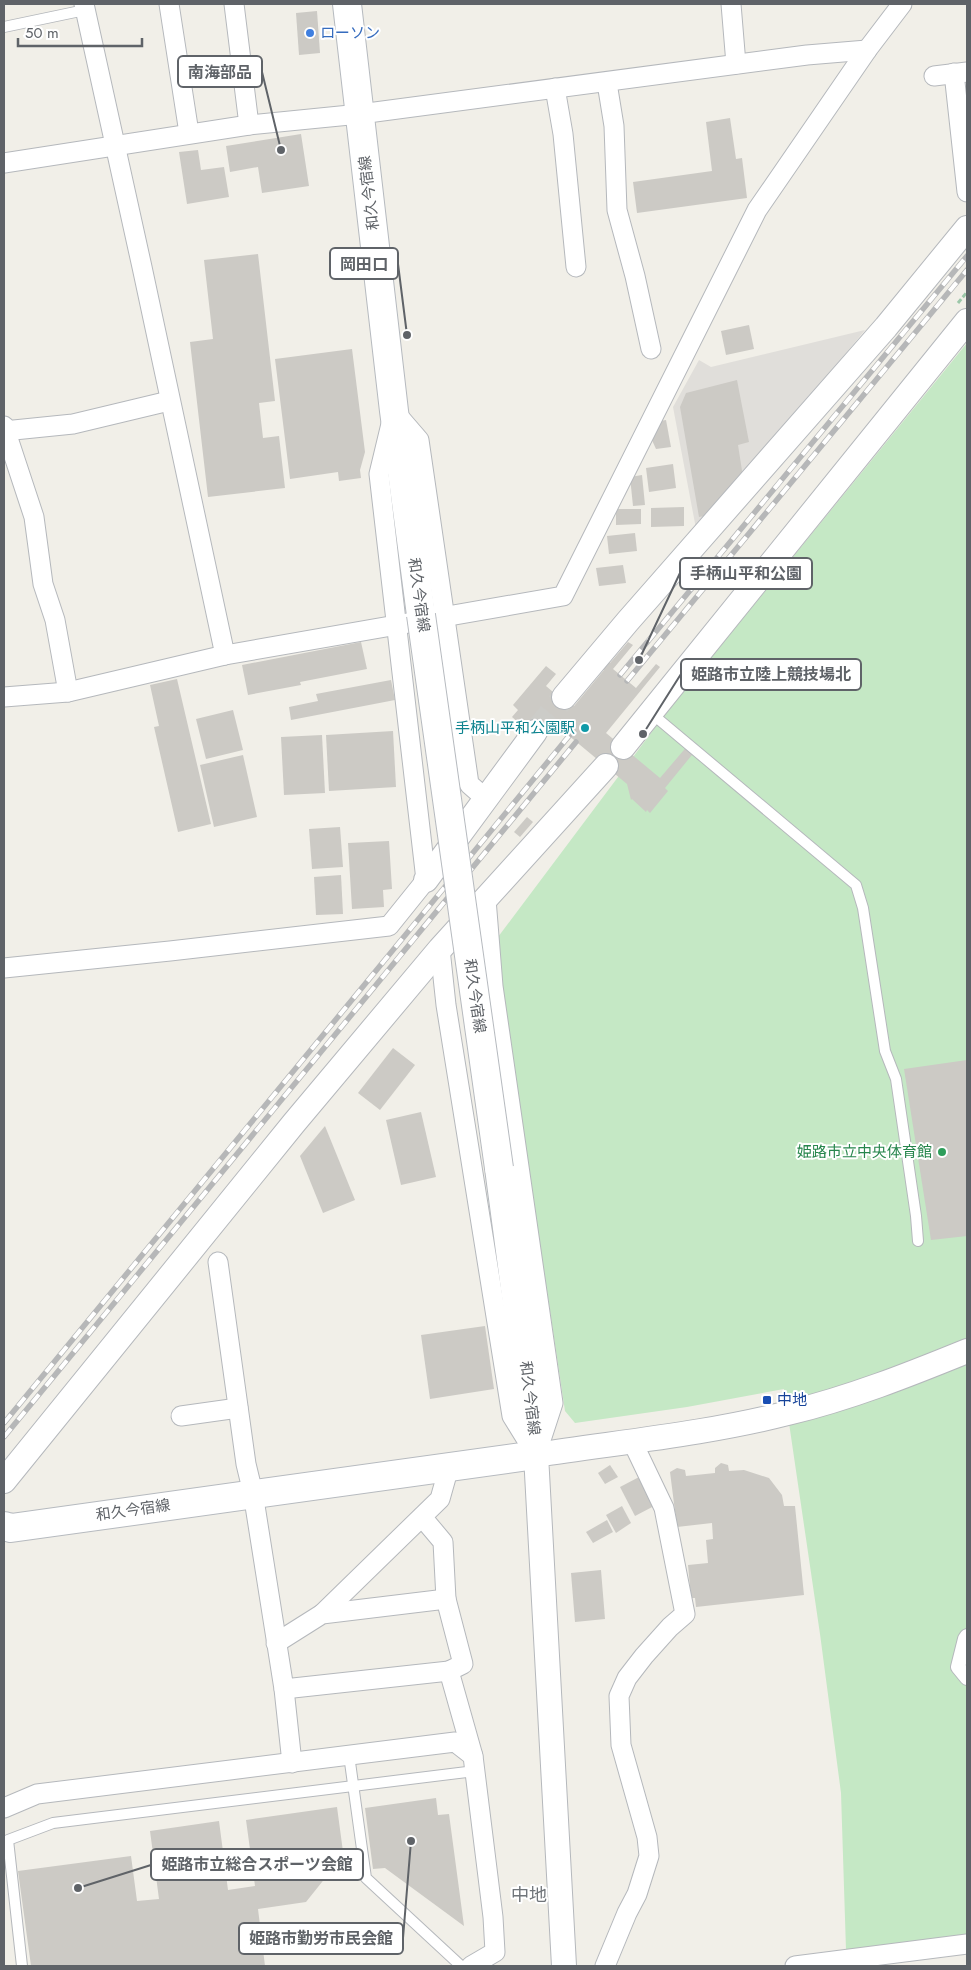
<svg xmlns="http://www.w3.org/2000/svg" width="971" height="1970" viewBox="0 0 971 1970" font-family="Jost,'Noto Sans JP',sans-serif">
  <rect width="100%" height="100%" fill="#f1efe8"/>
  <path fill="#e0deda" d="M 865,330 L 697,534 L 673,407 L 699,360 L 711,367 Z"/>
  <path fill="#c5e8c5" d="M 967,343 L 967,1935 L 846,1950 L 841,1793 L 820,1634 L 784,1389 L 687,1407 L 575,1423 L 565,1411 L 496,951 L 498,937 L 666,713 Z"/>
  <g fill="#cccac5">
    <path d="M 317,11 L 320,53 L 299,55 L 296,13 Z"/>
    <path d="M 730,118 L 736,159 L 742,158 L 747,198 L 637,213 L 633,182 L 712,171 L 706,122 Z"/>
    <path d="M 301,134 L 309,186 L 262,193 L 258,167 L 230,172 L 226,146 Z"/>
    <path d="M 198,150 L 201,170 L 224,167 L 229,197 L 187,204 L 179,152 Z"/>
    <path d="M 258,254 L 275,401 L 259,403 L 263,438 L 279,436 L 285,488 L 208,497 L 190,342 L 213,339 L 204,260 Z"/>
    <path d="M 749,325 L 754,349 L 726,355 L 721,331 Z"/>
    <path d="M 352,349 L 365,452 L 360,470 L 361,478 L 339,481 L 338,472 L 290,479 L 275,359 Z"/>
    <path d="M 737,380 L 749,442 L 738,445 L 743,477 L 710,515 L 699,517 L 680,407 L 686,393 Z"/>
    <path d="M 666,420 L 671,447 L 656,449 L 651,438 L 660,421 Z"/>
    <path d="M 673,464 L 676,488 L 649,492 L 646,468 Z"/>
    <path d="M 642,475 L 645,505 L 633,506 L 630,477 Z"/>
    <path d="M 684,507 L 684,526 L 651,527 L 651,508 Z"/>
    <path d="M 616,509 L 641,509 L 641,524 L 616,525 Z"/>
    <path d="M 635,533 L 637,551 L 609,554 L 607,536 Z"/>
    <path d="M 623,565 L 626,583 L 599,586 L 596,568 Z"/>
    <path d="M 361,642 L 367,669 L 300,682 L 301,685 L 248,695 L 242,665 Z"/>
    <path d="M 628,642 L 633,645 L 613,669 L 636,688 L 656,664 L 660,667 L 606,733 L 660,778 L 689,744 L 696,750 L 665,788 L 668,791 L 650,813 L 647,810 L 646,812 L 632,799 L 631,800 L 627,784 L 550,720 L 539,732 L 528,733 L 522,729 L 524,727 L 512,717 L 518,710 L 513,705 L 546,666 L 556,674 L 546,686 L 553,692 L 555,690 L 574,706 L 604,670 L 602,668 L 608,661 L 610,663 Z"/>
    <path d="M 177,679 L 211,824 L 178,832 L 154,727 L 159,726 L 150,685 Z"/>
    <path d="M 391,680 L 395,700 L 291,720 L 289,707 L 318,701 L 316,694 Z"/>
    <path d="M 233,710 L 243,750 L 206,759 L 196,719 Z"/>
    <path d="M 393,731 L 396,787 L 329,791 L 326,735 Z"/>
    <path d="M 322,735 L 325,793 L 284,795 L 281,737 Z"/>
    <path d="M 243,755 L 257,817 L 214,827 L 200,765 Z"/>
    <path d="M 527,817 L 533,822 L 520,837 L 514,832 Z"/>
    <path d="M 340,827 L 343,867 L 312,869 L 309,829 Z"/>
    <path d="M 389,841 L 392,889 L 383,890 L 384,907 L 352,909 L 348,843 Z"/>
    <path d="M 341,875 L 343,914 L 316,915 L 314,877 Z"/>
    <path d="M 393,1048 L 415,1065 L 380,1110 L 358,1093 Z"/>
    <path d="M 967,1060 L 967,1236 L 931,1240 L 904,1069 Z"/>
    <path d="M 421,1112 L 436,1177 L 401,1185 L 386,1120 Z"/>
    <path d="M 325,1126 L 355,1200 L 323,1213 L 300,1156 Z"/>
    <path d="M 485,1326 L 494,1389 L 430,1399 L 421,1335 Z"/>
    <path d="M 721,1463 L 728,1465 L 729,1471 L 744,1470 L 769,1478 L 782,1495 L 784,1506 L 795,1506 L 804,1595 L 696,1607 L 695,1598 L 691,1598 L 688,1565 L 708,1563 L 706,1540 L 713,1539 L 712,1523 L 677,1527 L 670,1472 L 677,1468 L 685,1470 L 686,1476 L 715,1473 L 715,1468 Z"/>
    <path d="M 610,1465 L 618,1477 L 605,1484 L 598,1473 Z"/>
    <path d="M 641,1476 L 656,1505 L 635,1516 L 620,1487 Z"/>
    <path d="M 622,1506 L 631,1523 L 616,1533 L 606,1515 Z"/>
    <path d="M 607,1520 L 613,1532 L 593,1543 L 586,1532 Z"/>
    <path d="M 601,1570 L 605,1619 L 575,1622 L 571,1573 Z"/>
    <path d="M 436,1798 L 438,1815 L 449,1814 L 464,1926 L 385,1868 L 373,1869 L 365,1808 Z"/>
    <path d="M 337,1807 L 346,1874 L 326,1877 L 306,1902 L 258,1909 L 265,1966 L 31,1966 L 18,1871 L 131,1856 L 137,1901 L 159,1899 L 150,1831 L 219,1821 L 228,1890 L 255,1886 L 246,1820 Z"/>
  </g>
  <g fill="none" stroke-linecap="round" stroke-linejoin="round">
    <path stroke="#ccccc8" stroke-width="24" stroke-dasharray="24 12" stroke-linecap="butt" d="M 535,732 L 564,697"/>
    <g stroke="#b5b8bc" stroke-width="12">
      <g id="service">
        <path d="M 4,27 L 85,10"/>
        <path d="M 651,713 L 856,885 L 863,908 L 885,1051 L 896,1079 L 916,1216 L 918,1241"/>
        <path d="M 349,1755 L 366,1878 L 461,1966"/>
        <path d="M 22,1966 L 8,1840 L 53,1823 L 475,1771"/>
      </g>
    </g>
    <g stroke="#b5b8bc" stroke-width="16">
      <path id="pedestrian" d="M 967,1636 L 965,1639 L 958,1667 L 967,1678"/>
    </g>
    <g stroke="#b5b8bc" stroke-width="21">
      <g id="minor">
        <path d="M 84,4 L 142,267 L 225,655"/>
        <path d="M 169,4 L 189,133"/>
        <path d="M 234,4 L 249,125"/>
        <path d="M 731,4 L 736,64"/>
        <path d="M 954,73 L 967,192"/>
        <path d="M 934,76 L 967,72"/>
        <path d="M 607,83 L 614,126 L 617,210 L 635,276 L 651,349"/>
        <path d="M 555,88 L 563,134 L 576,267"/>
        <path d="M 4,163 L 249,125 L 360,114 L 807,55 L 867,50"/>
        <path d="M 394,411 L 419,440 L 469,784 L 485,798"/>
        <path d="M 4,426 L 34,517 L 43,584 L 55,620 L 68,692"/>
        <path d="M 4,431 L 73,424 L 169,401"/>
        <path d="M 4,697 L 68,692 L 225,655 L 563,596 L 757,210 L 867,50 L 902,4"/>
        <path d="M 486,899 L 493,986 L 553,1403 L 539,1446"/>
        <path d="M 440,949 L 446,1005 L 512,1416 L 533,1450"/>
        <path d="M 4,968 L 170,951 L 389,926 L 426,880 L 379,474 L 391,424"/>
        <path d="M 218,1262 L 246,1464 L 253,1493 L 284,1689 L 292,1763"/>
        <path d="M 181,1416 L 238,1408"/>
        <path d="M 422,1517 L 443,1542 L 446,1599"/>
        <path d="M 322,1614 L 440,1499 L 449,1467"/>
        <path d="M 276,1643 L 322,1614 L 446,1599 L 463,1664 L 449,1671 L 473,1756"/>
        <path d="M 284,1689 L 449,1671"/>
        <path d="M 4,1808 L 37,1794 L 455,1742 L 473,1756 L 493,1917 L 495,1952 L 471,1966"/>
        <path d="M 605,1966 L 627,1913 L 637,1894 L 649,1856 L 647,1837 L 621,1745 L 619,1696 L 627,1678 L 644,1656 L 670,1627 L 685,1614 L 664,1508 L 632,1441"/>
        <path d="M 795,1966 L 967,1944"/>
      </g>
    </g>
    <g stroke="#b5b8bc" stroke-width="26">
      <g id="tertiary">
        <path d="M 564,697 L 628,621 L 886,327 L 967,228"/>
        <path d="M 623,747 L 967,321"/>
        <path d="M 426,880 L 535,732"/>
        <path d="M 4,1481 L 294,1123 L 440,949 L 606,766"/>
        <path d="M 564,1966 L 536,1455 C 620,1442 706,1434 788,1413 C 850,1398 908,1375 967,1351"/>
      </g>
    </g>
    <g stroke="#b6babf" stroke-width="30">
      <g id="secondary">
        <path d="M 347,4 L 394,411 L 421,615"/>
        <path d="M 4,1526 L 11,1528 L 536,1455 L 534,1431 L 499,1168"/>
      </g>
    </g>
    <path stroke="#9cc7a9" stroke-width="3" stroke-dasharray="5 2.5" stroke-linecap="butt" d="M 958,303 L 967,292"/>
    <use href="#service" stroke="#fff" stroke-width="10"/>
    <use href="#pedestrian" stroke="#fff" stroke-width="14"/>
    <use href="#minor" stroke="#fff" stroke-width="19"/>
    <use href="#tertiary" stroke="#fff" stroke-width="24"/>
    <use href="#secondary" stroke="#fff" stroke-width="28"/>
    <g stroke="#b6b7b8" stroke-width="5.5">
      <g id="rail">
        <path d="M 620,675 L 967,256"/>
        <path d="M 627,681 L 967,270"/>
        <path d="M 4,1423 L 569,736"/>
        <path d="M 4,1437 L 576,742"/>
      </g>
    </g>
    <use href="#rail" stroke="#fff" stroke-width="4" stroke-dasharray="11" stroke-linecap="butt"/>
    <g stroke="#b6babf" stroke-width="30" stroke-linecap="butt">
      <path id="secondary-bridge" d="M 421,615 L 499,1168"/>
    </g>
    <use href="#secondary-bridge" stroke="#fff" stroke-width="28"/>
  </g>
  <circle fill="#3f7fe0" stroke="#fff" stroke-width="2" cx="310" cy="33" r="5"/>
  <circle fill="#0f9aa8" stroke="#fff" stroke-width="2" cx="585" cy="728" r="5"/>
  <circle fill="#2e9e5b" stroke="#fff" stroke-width="2" cx="942" cy="1152" r="5"/>
  <rect fill="#1a4fb4" stroke="#fff" stroke-width="2" x="762" y="1395" width="10" height="10" rx="2.5"/>
  <g text-anchor="middle" dominant-baseline="central" stroke-width="4" stroke-linejoin="round" paint-order="stroke">
    <g font-size="15" fill="#366cbe" stroke="#fff" text-anchor="start">
      <text x="320" y="33">ローソン</text>
    </g>
    <g font-size="15" fill="#5f6368" stroke="#fff">
      <text transform="translate(369 193) rotate(-97)">和久今宿線</text>
      <text transform="translate(419 595) rotate(82)">和久今宿線</text>
      <text transform="translate(475 996) rotate(82)">和久今宿線</text>
      <text transform="translate(530 1398) rotate(83)">和久今宿線</text>
      <text transform="translate(133 1510) rotate(-8)">和久今宿線</text>
    </g>
    <g font-size="15" fill="#0d838f" stroke="#fff" text-anchor="end">
      <text x="575" y="728">手柄山平和公園駅</text>
    </g>
    <g font-size="15" fill="#27864d" stroke="#fff" text-anchor="end">
      <text x="932" y="1152">姫路市立中央体育館</text>
    </g>
    <g font-size="15" fill="#164399" stroke="#fff" text-anchor="start">
      <text x="777" y="1400">中地</text>
    </g>
    <g font-size="18" fill="#70757a" stroke="#fff">
      <text x="529" y="1895">中地</text>
    </g>
  </g>
  <path fill="none" stroke="#5f6368" stroke-width="2" d="M281 150L262 72M407 335L398 264M639 660L680 573M643 734L681 674M78 1888L151 1865M411 1841L403 1938"/>
  <g fill="#5f6368" stroke="#fff" stroke-width="2">
    <circle cx="281" cy="150" r="5"/>
    <circle cx="407" cy="335" r="5"/>
    <circle cx="639" cy="660" r="5"/>
    <circle cx="643" cy="734" r="5"/>
    <circle cx="78" cy="1888" r="5"/>
    <circle cx="411" cy="1841" r="5"/>
  </g>
  <g fill="#fff" stroke="#5f6368" stroke-width="2">
    <rect x="178" y="56" width="84" height="31" rx="5"/>
    <rect x="330" y="248" width="68" height="31" rx="5"/>
    <rect x="680" y="558" width="132" height="31" rx="5"/>
    <rect x="681" y="659" width="180" height="31" rx="5"/>
    <rect x="151" y="1849" width="212" height="31" rx="5"/>
    <rect x="239" y="1923" width="164" height="31" rx="5"/>
  </g>
  <g font-size="16" text-anchor="middle" font-weight="bold" fill="#5f6368">
    <text x="220" y="78">南海部品</text>
    <text x="364" y="270">岡田口</text>
    <text x="746" y="579">手柄山平和公園</text>
    <text x="771" y="680">姫路市立陸上競技場北</text>
    <text x="257" y="1870">姫路市立総合スポーツ会館</text>
    <text x="321" y="1944">姫路市勤労市民会館</text>
  </g>
  <rect width="971" height="1970" fill="none" stroke="#5f6368" stroke-width="10"/>
  <path d="M18 38v8h124v-8" fill="none" stroke="#5f6368" stroke-width="2.5"/>
  <text x="25" y="38" font-size="15" fill="#5f6368" stroke="#ffffff" stroke-width="4" paint-order="stroke">50 m</text>
</svg>
